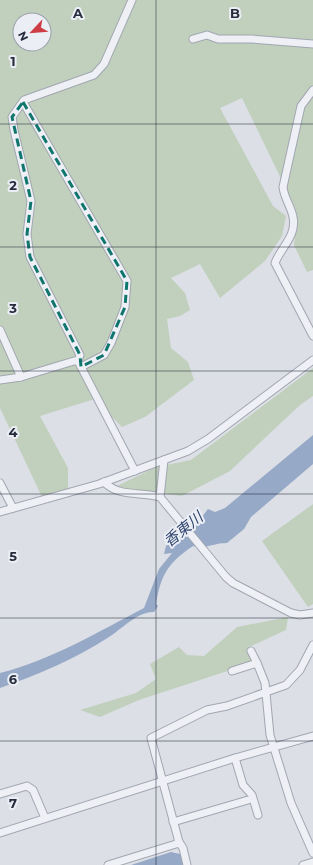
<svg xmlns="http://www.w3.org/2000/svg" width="313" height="865" viewBox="0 0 313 865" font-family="Montserrat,'Noto Sans JP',sans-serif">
  <rect width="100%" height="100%" fill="#dcdfe6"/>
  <g fill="#c0d0bd" fill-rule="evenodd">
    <path d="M 0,0 L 313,0 L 313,270 L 307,272 L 294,245 L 297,220 L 286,189 L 242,98 L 220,108 L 273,206 L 286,216 L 282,236 L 265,261 L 220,298 L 200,264 L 171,278 L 185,293 L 190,310 L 180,316 L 167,319 L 171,348 L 188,362 L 194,380 L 145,417 L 122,427 L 106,411 L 98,398 L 40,416 L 68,468 L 68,490 L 42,497 L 0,408 ZM 20,20 L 44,20 L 44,44 L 20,44 Z"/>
    <path d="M 313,368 L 313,396 L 300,405 L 230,471 L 182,496 L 115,487 L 156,467 L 191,460 Z"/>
    <path d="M 313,504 L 313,604 L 308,607 L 262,541 Z"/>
    <path d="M 288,617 L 286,630 L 249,647 L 255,662 L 139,700 L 100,717 L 80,710 L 136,693 L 156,679 L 150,664 L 179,647 L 187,655 L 204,656 L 237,627 Z"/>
  </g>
  <g fill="#96a9c7">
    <path d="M 313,435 L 313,464 L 251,517 L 244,529 L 227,543 C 213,543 208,549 193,546 C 168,563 161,574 156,604 L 158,606 L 154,612 C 138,611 122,629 109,637 C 75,659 37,675 0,688 L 0,673 C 51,660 98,632 144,608 L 159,569 L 172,553 L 164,554 L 166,546 L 197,523 L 208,509 L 215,512 L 225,508 Z"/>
    <path d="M 171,852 L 180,854 L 184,865 L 131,865 Z"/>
  </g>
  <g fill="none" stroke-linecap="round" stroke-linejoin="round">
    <g stroke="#a2a6b0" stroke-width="9">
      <g id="minor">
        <path d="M 193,39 L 207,35 L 218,39 L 252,39 L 313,44"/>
        <path d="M 313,90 L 301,106 L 283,187 C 284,198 291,206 293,217 C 297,236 281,247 275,263 L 313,336"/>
        <path d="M 23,102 L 127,281 L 125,307 L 111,343 L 104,355 L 81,367"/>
        <path d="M 0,330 L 21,377"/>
        <path d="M 78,361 L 80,355 L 30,257 L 27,234 L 31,201 L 14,130 L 12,117 L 24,100 L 94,75 L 104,64 L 132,0"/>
        <path d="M 0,380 L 21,377 L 74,361 L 78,361 L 135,471"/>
        <path d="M 104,482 C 120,498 141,491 160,497 L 226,577 L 233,583 L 291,613 L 300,615 L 313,613"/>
        <path d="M 0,483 L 13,508"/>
        <path d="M 160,497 L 164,460"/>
        <path d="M 0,512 L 99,484 L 188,451 L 208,439 L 313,360"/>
        <path d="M 251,651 L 257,663"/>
        <path d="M 232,671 L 257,663 L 265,683 L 270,735 L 291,803 L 313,853"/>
        <path d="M 235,758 L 243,785 L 252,795 L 258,815"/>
        <path d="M 0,794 L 27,786 L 33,790 L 45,818"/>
        <path d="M 173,822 L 248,800"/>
        <path d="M 0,833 L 235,758 L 313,736"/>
        <path d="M 108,865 L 176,844 L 179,842"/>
        <path d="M 187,865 L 183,848 L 179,842 L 151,738 L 207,710 L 227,706 L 286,685 L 300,670 L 313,645"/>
        <path d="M 303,865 L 313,862"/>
      </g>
    </g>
    <use href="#minor" stroke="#eef0f5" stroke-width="7"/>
  </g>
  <path fill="none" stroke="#0f766e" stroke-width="3" stroke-dasharray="8 5" stroke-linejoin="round" d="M 23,102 L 127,281 L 125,307 L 104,355 L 81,367 L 80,355 L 30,257 L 27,234 L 31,201 L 12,117 Z"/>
  <path fill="none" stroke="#262c3c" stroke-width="1" stroke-opacity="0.55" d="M 156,0 L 156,865M 0,124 L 313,124M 0,247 L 313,247M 0,371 L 313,371M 0,494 L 313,494M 0,618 L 313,618M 0,741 L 313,741"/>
  <g text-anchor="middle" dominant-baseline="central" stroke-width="4" stroke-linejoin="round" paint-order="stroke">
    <g font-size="15" font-style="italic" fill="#304670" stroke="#ebeef4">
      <text transform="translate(183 529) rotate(-39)">香東川</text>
    </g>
  </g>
  <g font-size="13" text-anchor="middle" font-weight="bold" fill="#262c3c" stroke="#ebeef4" stroke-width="4" stroke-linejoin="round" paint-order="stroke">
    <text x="78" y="18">A</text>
    <text x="235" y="18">B</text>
    <text x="13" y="66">1</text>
    <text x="13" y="190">2</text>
    <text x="13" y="313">3</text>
    <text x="13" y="437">4</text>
    <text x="13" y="561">5</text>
    <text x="13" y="684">6</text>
    <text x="13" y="808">7</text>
  </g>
  <g transform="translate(32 32) rotate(244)"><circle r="19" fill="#ebeef4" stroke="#9ca0aa"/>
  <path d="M0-3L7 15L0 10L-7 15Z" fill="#ce3d46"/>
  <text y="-6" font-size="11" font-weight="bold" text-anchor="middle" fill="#262c3c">N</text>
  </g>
</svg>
